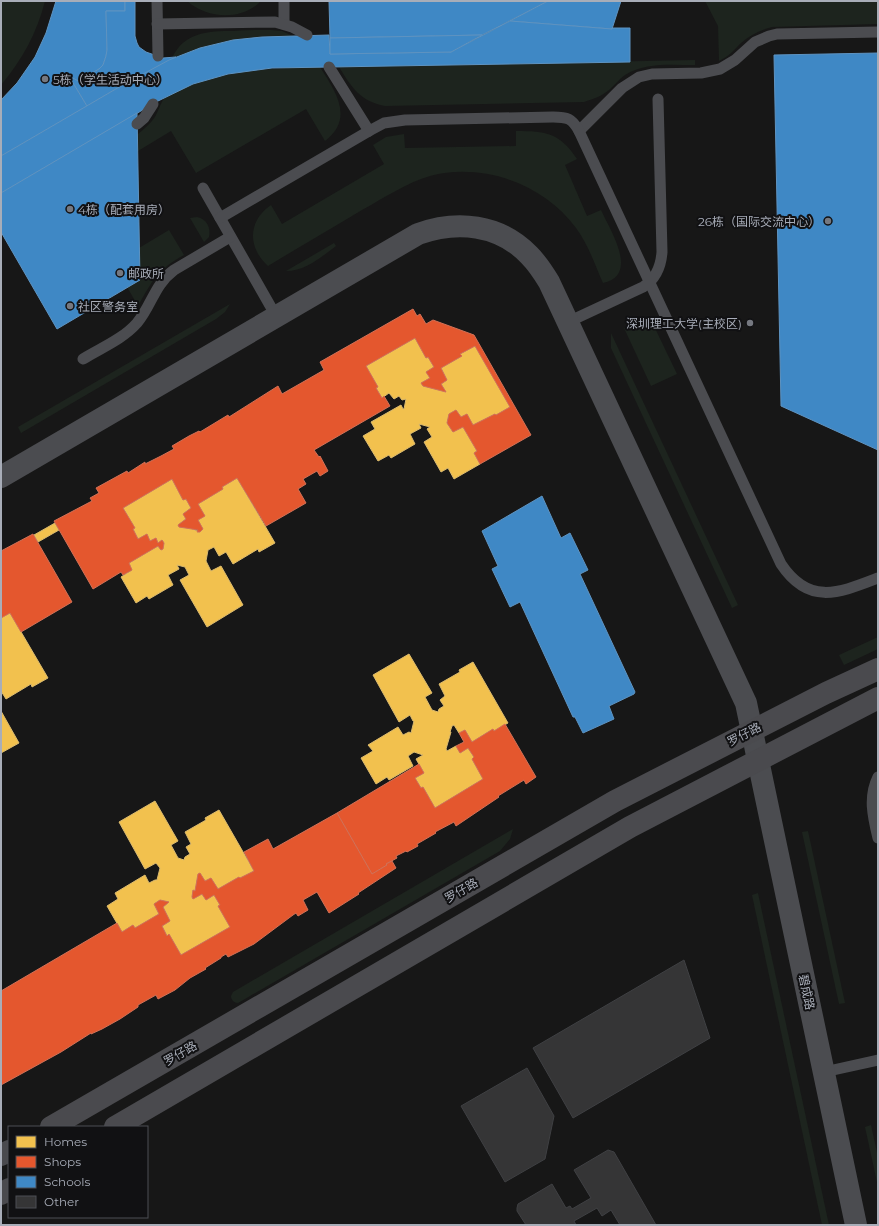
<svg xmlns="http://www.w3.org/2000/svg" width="879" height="1226" viewBox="0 0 879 1226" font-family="Montserrat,'Noto Sans SC',sans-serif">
  <rect width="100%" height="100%" fill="#171717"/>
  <g fill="#1d241e">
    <path d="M 1,1 L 45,1 C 37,33 22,60 1,85 Z"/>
    <path d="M 187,1 L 261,1 C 242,21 207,19 187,1 Z"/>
    <path d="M 705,1 L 878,1 L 878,24 L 772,27 C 760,30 750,35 741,43 C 734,50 728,57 719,61 L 718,26 Z"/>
    <path d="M 271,30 L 282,31 L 293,36 C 268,36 244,37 219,43 C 203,47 188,54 172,58 C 184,32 209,31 233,31 C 246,30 259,30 271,30 Z"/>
    <path d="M 695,60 L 695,65 C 672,65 645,62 625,75 C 619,79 615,85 609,90 C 602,96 593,99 584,102 L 385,106 C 360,101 352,88 339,67 Z"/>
    <path d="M 320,67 C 335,91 355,118 325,141 L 306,109 L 196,173 L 171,131 L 138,151 L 138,134 C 144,129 150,124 155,117 C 158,112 162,99 166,96 C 172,92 179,90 186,87 C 229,69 274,68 320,67 Z"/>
    <path d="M 516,131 C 546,131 560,133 577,159 L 565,165 L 587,216 L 601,210 C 610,230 640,275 603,283 C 595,265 588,244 576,228 C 544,184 483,162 430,176 C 406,183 384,198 362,210 C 331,229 299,247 268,266 C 247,247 248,221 271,205 L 282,224 L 384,164 L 373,145 L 386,137 L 404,134 L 405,148 L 516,146 Z"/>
    <path d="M 197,217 C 207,219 211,228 209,237 L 204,242 L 190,218 Z"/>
    <path d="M 169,230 L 184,255 C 158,269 152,281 138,306 L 127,287 L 140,280 L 139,248 Z"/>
    <path d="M 334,243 L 336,246 C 321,257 306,271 286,271 Z"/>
    <path d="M 230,304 L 225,312 L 216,319 L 21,433 L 18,427 Z"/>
    <path d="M 647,317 L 652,322 L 677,374 L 651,386 L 624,328 Z"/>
    <path d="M 611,333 L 738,605 L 732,608 L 611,348 Z"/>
    <path d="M 878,637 L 878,649 L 844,665 L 839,655 Z"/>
    <path d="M 513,829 L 510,839 L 500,851 L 238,1003 C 234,1003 231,1000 231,996 L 233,992 Z"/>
    <path d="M 808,831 L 845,1003 L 839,1004 L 802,832 Z"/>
    <path d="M 758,893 L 829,1225 L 822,1225 L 752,895 Z"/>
    <path d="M 871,1125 L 878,1157 L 878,1187 L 865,1127 Z"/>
  </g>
  <g fill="#f2c14e" stroke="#dcbb6e">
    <path d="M 415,338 L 426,358 L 428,357 L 434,367 L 426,372 L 430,378 L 421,383 L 423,386 L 446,392 L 441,384 L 447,380 L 441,368 L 462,356 L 460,354 L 475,346 L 510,407 L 496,415 L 495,414 L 473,425 L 467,414 L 461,417 L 456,410 L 449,414 L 447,423 L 453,432 L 463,427 L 477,451 L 474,453 L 480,464 L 454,479 L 448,468 L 441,472 L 424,442 L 432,437 L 427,429 L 430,427 L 419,424 L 421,428 L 410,434 L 415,444 L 391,458 L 389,455 L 378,461 L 363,436 L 375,429 L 371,422 L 401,405 L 403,409 L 404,409 L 406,399 L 402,400 L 399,396 L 394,399 L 389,393 L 382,398 L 376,388 L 378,387 L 366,366 Z"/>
    <path d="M 237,478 L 275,543 L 259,552 L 258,549 L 233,564 L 226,552 L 219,556 L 214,547 L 208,550 L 206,561 L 211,571 L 221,566 L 243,605 L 207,627 L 180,580 L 189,575 L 185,567 L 177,565 L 179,569 L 168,575 L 173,585 L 149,599 L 147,596 L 136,603 L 121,577 L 132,570 L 129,563 L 158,546 L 161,550 L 163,549 L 164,543 L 162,540 L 158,543 L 156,538 L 150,541 L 147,534 L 138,539 L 133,529 L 135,528 L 123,508 L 172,479 L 183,500 L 186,499 L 191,508 L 183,514 L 186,519 L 178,525 L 179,527 L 187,528 L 187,527 L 200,532 L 203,529 L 198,520 L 205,516 L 198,504 L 223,489 L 222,487 Z"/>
    <path d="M 55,523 L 59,530 L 38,542 L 34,535 Z"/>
    <path d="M 10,613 L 48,678 L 32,687 L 31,684 L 6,699 L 1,691 L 1,618 Z"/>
    <path d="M 409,654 L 432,693 L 425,697 L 432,710 L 438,712 L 439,709 L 444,706 L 440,700 L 445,696 L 439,684 L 460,672 L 459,670 L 473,662 L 508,723 L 494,731 L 493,729 L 472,742 L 465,730 L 459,733 L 454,725 L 452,726 L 450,732 L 451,732 L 446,749 L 447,751 L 456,746 L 460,753 L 468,748 L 474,757 L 472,759 L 483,779 L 435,808 L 423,787 L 421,788 L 415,778 L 424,773 L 416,759 L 423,755 L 414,752 L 408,756 L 413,766 L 389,780 L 387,777 L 376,784 L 361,758 L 373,751 L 368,745 L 398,727 L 403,735 L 409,732 L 411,733 L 414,721 L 413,721 L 410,715 L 399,722 L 373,675 Z"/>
    <path d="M 1,711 L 19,743 L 1,753 Z"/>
    <path d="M 155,801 L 178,841 L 171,845 L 178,858 L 184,860 L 185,857 L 190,854 L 186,847 L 191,844 L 185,832 L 206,820 L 205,818 L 219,810 L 254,871 L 240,878 L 239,877 L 218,889 L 211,878 L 205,881 L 200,873 L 198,874 L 195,891 L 193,890 L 192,897 L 193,899 L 202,894 L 206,900 L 214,895 L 220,905 L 218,906 L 230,927 L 181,955 L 169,934 L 167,936 L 162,926 L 170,921 L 163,907 L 169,902 L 160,900 L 154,904 L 159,914 L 135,928 L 133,925 L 122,932 L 107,906 L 118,899 L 115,893 L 145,875 L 149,883 L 155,880 L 157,880 L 160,868 L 156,863 L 145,869 L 119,822 Z"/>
  </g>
  <g fill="#e4572e" stroke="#d27157">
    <path d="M 413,309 L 417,316 L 420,314 L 426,324 L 433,320 L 474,335 L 531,435 L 480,464 L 474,453 L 477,451 L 463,427 L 453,432 L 447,423 L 449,414 L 456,410 L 461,417 L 467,414 L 473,425 L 495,414 L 496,415 L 510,407 L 475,346 L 460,354 L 462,356 L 441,368 L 447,380 L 441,384 L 446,392 L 423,386 L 421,383 L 430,378 L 426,372 L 434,367 L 428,357 L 426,358 L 415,338 L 366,366 L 378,387 L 376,388 L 382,398 L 384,396 L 390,406 L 314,450 L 319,457 L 320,456 L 328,471 L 320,476 L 317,471 L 303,479 L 306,484 L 298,489 L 306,503 L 266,526 L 237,478 L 222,487 L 223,489 L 198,504 L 205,516 L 198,520 L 203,529 L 200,532 L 197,532 L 198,530 L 179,527 L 178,525 L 186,519 L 183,514 L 191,508 L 186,499 L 183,500 L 172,479 L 123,508 L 135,528 L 133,529 L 138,539 L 147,534 L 150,541 L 156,538 L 158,543 L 162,540 L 164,543 L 163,549 L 161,550 L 158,546 L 129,563 L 132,570 L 123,575 L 121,572 L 93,589 L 54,521 L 92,501 L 90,498 L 99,493 L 96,488 L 127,471 L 128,473 L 145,462 L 145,464 L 161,456 L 174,449 L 172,446 L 189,436 L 199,431 L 200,432 L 228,415 L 229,417 L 278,386 L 282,394 L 324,370 L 320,362 Z"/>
    <path d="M 33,534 L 72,602 L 21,632 L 10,613 L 1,618 L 1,551 Z"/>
    <path d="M 505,724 L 536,777 L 526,784 L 524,780 L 498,796 L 499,797 L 456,826 L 454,822 L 435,832 L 436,833 L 417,844 L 418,846 L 407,852 L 406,851 L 396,856 L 397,858 L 386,864 L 387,865 L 372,874 L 337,813 L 419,764 L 424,773 L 415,778 L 421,788 L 423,787 L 435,808 L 483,779 L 472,759 L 474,757 L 468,748 L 460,753 L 456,746 L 464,742 L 459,733 L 465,730 L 472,742 L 493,729 L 494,731 Z"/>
    <path d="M 337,813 L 372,874 L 387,865 L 386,864 L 392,861 L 396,868 L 358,893 L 359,894 L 329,913 L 317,892 L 303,900 L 308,910 L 298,916 L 296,913 L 293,915 L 254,944 L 228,957 L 226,954 L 221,957 L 221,958 L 205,968 L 206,969 L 190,978 L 175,990 L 158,999 L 156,995 L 138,1005 L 138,1007 L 120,1019 L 102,1029 L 91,1034 L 91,1033 L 61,1052 L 1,1085 L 1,991 L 117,923 L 122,932 L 133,925 L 135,928 L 159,914 L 154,904 L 160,900 L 169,902 L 163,907 L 170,921 L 162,926 L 167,936 L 169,934 L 181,955 L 230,927 L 218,906 L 220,905 L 214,895 L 206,900 L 202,894 L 193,899 L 192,897 L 193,890 L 195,891 L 198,874 L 200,873 L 205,881 L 211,878 L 218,889 L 239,877 L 240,878 L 254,871 L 244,852 L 268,839 L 273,849 Z"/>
  </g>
  <g fill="#3f88c5" stroke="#5e93c1">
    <path d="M 56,1 L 125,1 L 125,11 L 106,11 L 107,50 L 106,56 L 103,65 L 99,69 L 78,81 L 69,76 L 87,106 L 1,156 L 1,100 L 17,83 L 35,57 L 46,33 Z"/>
    <path d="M 125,1 L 135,1 L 135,36 L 137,43 L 139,47 L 146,52 L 163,58 L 176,57 L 121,86 L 87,106 L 69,76 L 78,81 L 99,69 L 103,65 L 106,56 L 107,50 L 106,11 L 125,11 Z"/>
    <path d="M 329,1 L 548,1 L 482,35 L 330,38 Z"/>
    <path d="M 548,1 L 621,1 L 612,29 L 510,21 Z"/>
    <path d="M 510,21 L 612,29 L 612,28 L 630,28 L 630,62 L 272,68 L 228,74 L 193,84 L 158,101 L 1,193 L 1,156 L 121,86 L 169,60 L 200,48 L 233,40 L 262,37 L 329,35 L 330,54 L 451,52 Z"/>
    <path d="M 482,35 L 451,52 L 330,54 L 330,38 Z"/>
    <path d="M 878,53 L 878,450 L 781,406 L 774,55 Z"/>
    <path d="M 137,113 L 140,280 L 57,329 L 1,232 L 1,193 Z"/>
    <path d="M 542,496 L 561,538 L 570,533 L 588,570 L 580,574 L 635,692 L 634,694 L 609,706 L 614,719 L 583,733 L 575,717 L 573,717 L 520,602 L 510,607 L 492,569 L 498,566 L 482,531 Z"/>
  </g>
  <g fill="#353536" stroke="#3f4043">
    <path d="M 684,960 L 710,1038 L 573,1118 L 533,1048 Z"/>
    <path d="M 527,1068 L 554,1116 L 545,1159 L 505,1182 L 461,1106 Z"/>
    <path d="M 608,1150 L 614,1152 L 656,1225 L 620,1225 L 611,1210 L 602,1216 L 597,1208 L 574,1221 L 576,1225 L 526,1225 L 517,1211 L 517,1208 L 518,1204 L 552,1184 L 566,1208 L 570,1206 L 572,1209 L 591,1198 L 574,1170 Z"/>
  </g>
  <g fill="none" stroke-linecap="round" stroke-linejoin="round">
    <g stroke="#4b4c50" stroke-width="11">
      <path d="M 157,1 L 158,56"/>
      <path d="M 284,1 L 284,24"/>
      <path d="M 157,24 L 275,22 L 292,27 L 307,35"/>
      <path d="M 329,67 L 369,131"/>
      <path d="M 137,124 L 144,118 L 153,104"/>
      <path d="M 579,131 L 622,88 L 639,77 L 652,74 L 701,73 L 720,69 L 735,60 L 755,42 L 769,36 L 777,34 L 878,32"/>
      <path d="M 203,188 L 276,316"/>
      <path d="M 220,218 L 369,131 L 384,123 L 405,120 L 553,117 C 567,117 572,118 579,131 L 781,564 C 809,606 839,593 878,578"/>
      <path d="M 568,322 L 643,287 C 656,279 661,266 662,252 L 658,99"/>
      <path d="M 83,359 C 101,348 123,339 137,323 C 152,305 154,285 174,270 L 230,237"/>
      <path d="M 878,777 C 868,797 873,817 878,838"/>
      <path d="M 824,1072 L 878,1060"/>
    </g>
    <path stroke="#4b4c50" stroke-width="22" d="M 1,477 L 418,234 C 457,220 499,224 529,255 C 537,263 543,272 549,282 L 746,703 L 856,1225"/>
    <g stroke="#4a4a4e" stroke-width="22">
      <path d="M 51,1127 L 615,801 L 826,693 L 878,669"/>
      <path d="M 115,1127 L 630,827 L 878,698"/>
      <path d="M 1,1155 L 9,1151"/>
      <path d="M 1,1194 L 9,1189"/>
    </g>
  </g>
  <g fill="#757880" stroke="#111113" stroke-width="1.5">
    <circle cx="45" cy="79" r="4"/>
    <circle cx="70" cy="209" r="4"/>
    <circle cx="828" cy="221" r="4"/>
    <circle cx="120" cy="273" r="4"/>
    <circle cx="70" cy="306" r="4"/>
    <circle cx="750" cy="323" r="4"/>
  </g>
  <g text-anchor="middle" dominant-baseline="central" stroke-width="4" stroke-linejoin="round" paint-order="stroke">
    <g font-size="12" fill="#a8adb8" stroke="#111113" text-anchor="start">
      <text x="53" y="79">5栋（学生活动中心）</text>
      <text x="78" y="209">4栋（配套用房）</text>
      <text x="820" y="221" text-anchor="end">26栋（国际交流中心）</text>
      <text x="128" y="273">邮政所</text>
      <text x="78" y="306">社区警务室</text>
      <text x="742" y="323" text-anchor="end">深圳理工大学(主校区)</text>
    </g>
    <g font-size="12" fill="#a8adb8" stroke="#111113">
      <text transform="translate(744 734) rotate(-27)">罗仔路</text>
      <text transform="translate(461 890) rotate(-30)">罗仔路</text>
      <text transform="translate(807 992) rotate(78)">碧成路</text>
      <text transform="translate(180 1053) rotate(-30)">罗仔路</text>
    </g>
  </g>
  <rect width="879" height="1226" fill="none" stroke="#a8adb8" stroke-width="4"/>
  <rect x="8" y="1126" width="140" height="92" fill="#111113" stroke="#4d4f55"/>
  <rect x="16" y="1136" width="20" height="12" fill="#f2c14e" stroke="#4d4f55"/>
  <text x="44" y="1146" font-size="12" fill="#a8adb8">Homes</text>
  <rect x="16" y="1156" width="20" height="12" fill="#e4572e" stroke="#4d4f55"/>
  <text x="44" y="1166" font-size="12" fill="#a8adb8">Shops</text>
  <rect x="16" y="1176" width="20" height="12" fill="#3f88c5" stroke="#4d4f55"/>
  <text x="44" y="1186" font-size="12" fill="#a8adb8">Schools</text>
  <rect x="16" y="1196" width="20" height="12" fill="#353536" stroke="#4d4f55"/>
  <text x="44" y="1206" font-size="12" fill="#a8adb8">Other</text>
</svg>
